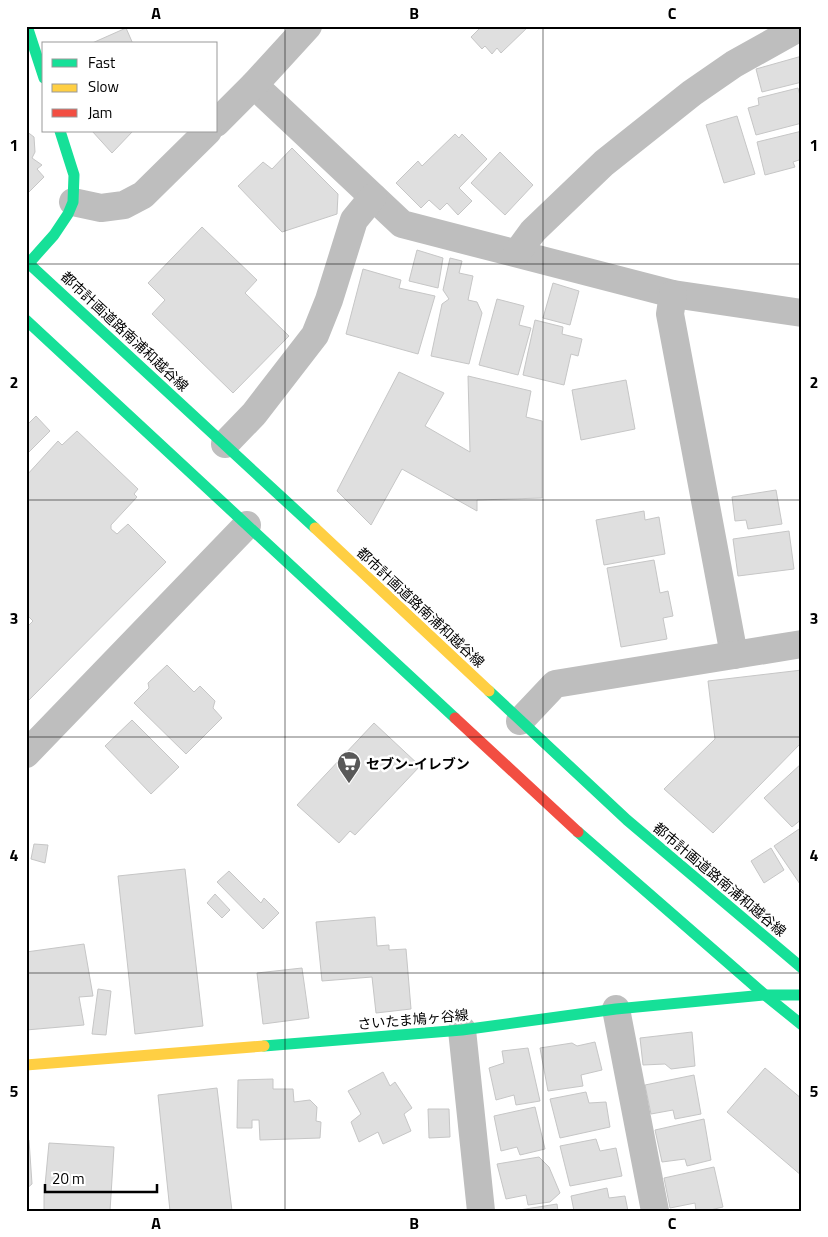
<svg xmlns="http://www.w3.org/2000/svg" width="828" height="1237" viewBox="0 0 828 1237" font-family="'Titillium Web','Noto Sans JP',sans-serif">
  <rect width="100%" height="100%" fill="#fff"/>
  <g fill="#dfdfdf" stroke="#c6c6c6">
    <path d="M 482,26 L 529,26 L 501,53 L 497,48 L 492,54 L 485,46 L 482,49 L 471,37 Z"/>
    <path d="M 126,28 L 133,44 L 90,44 Z"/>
    <path d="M 802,56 L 802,82 L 762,92 L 756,69 Z"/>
    <path d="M 798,88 L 802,103 L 802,123 L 756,135 L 748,108 L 759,105 L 758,98 Z"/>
    <path d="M 737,116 L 755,174 L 724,183 L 706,125 Z"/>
    <path d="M 26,131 L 34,137 L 35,152 L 32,158 L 42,165 L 37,169 L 44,177 L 26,195 Z"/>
    <path d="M 92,131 L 133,131 L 112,153 Z"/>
    <path d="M 802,131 L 802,159 L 793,162 L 795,167 L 765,175 L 757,142 Z"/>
    <path d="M 455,134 L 459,138 L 462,134 L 487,159 L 459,188 L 472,201 L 458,215 L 447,203 L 440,210 L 429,200 L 421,208 L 396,183 L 418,161 L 422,166 Z"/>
    <path d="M 292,148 L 338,194 L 337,214 L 282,232 L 238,186 L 263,162 L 272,169 Z"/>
    <path d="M 500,152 L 533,185 L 505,215 L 471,183 Z"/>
    <path d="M 202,227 L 257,280 L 245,293 L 289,336 L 233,393 L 152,314 L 165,300 L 148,283 Z"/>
    <path d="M 417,250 L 443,258 L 438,288 L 409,281 Z"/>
    <path d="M 450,258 L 462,261 L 459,273 L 473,276 L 468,300 L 477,302 L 482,313 L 469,364 L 431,356 L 442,304 L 449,299 L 443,290 Z"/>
    <path d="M 363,269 L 401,280 L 399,288 L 435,296 L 418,354 L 346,334 Z"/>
    <path d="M 553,283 L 579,291 L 570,325 L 543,318 Z"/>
    <path d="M 497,299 L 524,306 L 519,325 L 531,328 L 518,375 L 479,365 Z"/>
    <path d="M 535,320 L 563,327 L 562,334 L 582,339 L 578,356 L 571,354 L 564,385 L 523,375 Z"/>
    <path d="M 399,372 L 444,393 L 425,426 L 470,452 L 468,376 L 531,391 L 526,417 L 542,421 L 542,498 L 477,500 L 477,511 L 402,469 L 371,525 L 337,491 Z"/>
    <path d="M 626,380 L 635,429 L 581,440 L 572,390 Z"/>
    <path d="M 36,416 L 50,431 L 26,455 L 26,426 Z"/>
    <path d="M 77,431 L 138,489 L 134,494 L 137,497 L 111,525 L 111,529 L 117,534 L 128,524 L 166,562 L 26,703 L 26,628 L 33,621 L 26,614 L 26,476 L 58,441 L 62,445 Z"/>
    <path d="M 776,490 L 782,524 L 748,529 L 746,520 L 735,521 L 732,497 Z"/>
    <path d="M 644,511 L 645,520 L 659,517 L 665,554 L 604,565 L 596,520 Z"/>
    <path d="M 789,531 L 794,569 L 738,576 L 733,539 Z"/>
    <path d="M 654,560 L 660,593 L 668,591 L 673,616 L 663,618 L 667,639 L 621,647 L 607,568 Z"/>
    <path d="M 167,665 L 194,692 L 200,686 L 215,701 L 213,708 L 222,718 L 186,754 L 134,703 L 149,688 L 148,683 Z"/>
    <path d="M 802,670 L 802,742 L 713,833 L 664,789 L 715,739 L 708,681 Z"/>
    <path d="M 132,720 L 179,767 L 151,794 L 105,746 Z"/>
    <path d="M 374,723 L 420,766 L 355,835 L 350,831 L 339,843 L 297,805 Z"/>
    <path d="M 802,763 L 802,819 L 792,827 L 764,798 Z"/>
    <path d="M 802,827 L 802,887 L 774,846 Z"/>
    <path d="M 34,844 L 48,845 L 45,863 L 31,859 Z"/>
    <path d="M 771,848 L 784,870 L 764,883 L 751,861 Z"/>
    <path d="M 185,869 L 203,1026 L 135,1034 L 118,876 Z"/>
    <path d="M 229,871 L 261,903 L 264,898 L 279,913 L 263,929 L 217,882 Z"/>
    <path d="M 215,894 L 230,910 L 222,918 L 207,903 Z"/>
    <path d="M 375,917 L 377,946 L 389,945 L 389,950 L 406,949 L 411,1009 L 376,1013 L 372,977 L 322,981 L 316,922 Z"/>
    <path d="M 84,944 L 93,996 L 79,997 L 84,1025 L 26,1030 L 26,952 Z"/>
    <path d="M 302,968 L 309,1018 L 263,1024 L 257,973 Z"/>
    <path d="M 98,989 L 111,991 L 106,1035 L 92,1034 Z"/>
    <path d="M 692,1032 L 695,1066 L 671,1069 L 665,1064 L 643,1065 L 640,1038 Z"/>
    <path d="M 595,1042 L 602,1070 L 581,1075 L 583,1086 L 548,1091 L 540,1048 L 572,1043 L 577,1046 Z"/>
    <path d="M 528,1048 L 540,1101 L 516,1105 L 514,1095 L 496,1100 L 489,1068 L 504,1063 L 502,1051 Z"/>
    <path d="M 765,1068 L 802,1099 L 802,1176 L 727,1112 Z"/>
    <path d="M 383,1072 L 390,1086 L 395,1082 L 412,1108 L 404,1114 L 411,1131 L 383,1144 L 378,1132 L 359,1142 L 351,1122 L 361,1114 L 348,1091 Z"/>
    <path d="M 694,1075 L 701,1114 L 675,1119 L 673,1110 L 651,1114 L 645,1085 Z"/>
    <path d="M 273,1079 L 273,1089 L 293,1089 L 294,1102 L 310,1100 L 317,1107 L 316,1121 L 321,1122 L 320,1138 L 260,1140 L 259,1120 L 252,1120 L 252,1128 L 237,1128 L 238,1080 Z"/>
    <path d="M 217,1088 L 232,1211 L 170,1211 L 158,1095 Z"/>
    <path d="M 586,1092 L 589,1103 L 606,1102 L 610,1127 L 560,1138 L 550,1099 Z"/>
    <path d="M 535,1107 L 545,1149 L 520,1155 L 517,1147 L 501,1151 L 494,1116 Z"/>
    <path d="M 428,1109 L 449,1109 L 450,1137 L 429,1138 Z"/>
    <path d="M 704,1119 L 711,1160 L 687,1166 L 685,1159 L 662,1162 L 655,1130 Z"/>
    <path d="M 596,1139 L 600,1151 L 616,1148 L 622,1176 L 570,1186 L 560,1146 Z"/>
    <path d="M 26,1140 L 29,1140 L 32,1184 L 26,1189 Z"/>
    <path d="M 49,1143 L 114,1147 L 110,1211 L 44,1211 L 44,1196 Z"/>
    <path d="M 539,1157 L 549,1167 L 560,1193 L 550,1202 L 528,1205 L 526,1195 L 506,1199 L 497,1164 Z"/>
    <path d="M 714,1167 L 723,1207 L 706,1211 L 696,1211 L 695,1203 L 670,1208 L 664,1178 Z"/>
    <path d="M 607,1188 L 609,1198 L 625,1196 L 628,1211 L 574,1211 L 571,1196 Z"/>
    <path d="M 557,1204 L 558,1211 L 513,1211 Z"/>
  </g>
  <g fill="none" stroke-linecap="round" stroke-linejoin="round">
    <g stroke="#bebebe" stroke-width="28">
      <path d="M 254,85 L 402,224 L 673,294 L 802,313"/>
      <path d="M 216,123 L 254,85 L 308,26"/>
      <path d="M 73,202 L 101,208 L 124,205 L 143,195 L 208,131"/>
      <path d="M 517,253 L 533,231 L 604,163 L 692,93 L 734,64 L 802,26"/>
      <path d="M 673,294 L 670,314 L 734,655"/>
      <path d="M 225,444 L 254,414 L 315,335 L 329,300 L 354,220 L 373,197"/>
      <path d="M 520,721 L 555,684 L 802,644"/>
      <path d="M 26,754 L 247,525"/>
      <path d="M 616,1009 L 655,1211"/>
      <path d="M 462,1030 L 481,1211"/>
    </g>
    <g stroke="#16e098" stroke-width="11">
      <path d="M 27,26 L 44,78"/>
      <path d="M 26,261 L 315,528"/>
      <path d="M 29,263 L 54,235 L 68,214 L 73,202 L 74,175 L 60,131"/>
      <path d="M 26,320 L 455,718"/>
      <path d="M 489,691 L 627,820 L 802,968"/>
      <path d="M 578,832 L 765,995 L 802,1025"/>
      <path d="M 264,1046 L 462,1030 L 616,1009 L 765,995 L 802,995"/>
    </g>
    <g stroke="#ffcf43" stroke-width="11">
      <path d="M 315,528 L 489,691"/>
      <path d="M 26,1065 L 264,1046"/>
    </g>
    <path stroke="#f24e42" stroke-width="11" d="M 455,718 L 578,832"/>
  </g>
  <path fill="none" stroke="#000" stroke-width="1" stroke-opacity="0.55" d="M 285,26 L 285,1211M 543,26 L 543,1211M 26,264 L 802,264M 26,500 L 802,500M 26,737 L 802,737M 26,973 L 802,973"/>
  <defs>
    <g id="supermarket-pin" transform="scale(1.25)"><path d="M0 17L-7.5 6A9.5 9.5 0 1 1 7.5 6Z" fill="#595959" stroke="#fff"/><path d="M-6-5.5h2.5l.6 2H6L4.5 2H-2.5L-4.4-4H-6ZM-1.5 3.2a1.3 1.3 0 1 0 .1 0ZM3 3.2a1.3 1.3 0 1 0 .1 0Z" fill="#fff"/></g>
  </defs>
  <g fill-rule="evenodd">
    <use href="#supermarket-pin" x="349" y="763"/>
  </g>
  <g text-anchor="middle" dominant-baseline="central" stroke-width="5" stroke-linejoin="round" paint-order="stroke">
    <g font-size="14" fill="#000" stroke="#fff">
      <text transform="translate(125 331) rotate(43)">都市計画道路南浦和越谷線</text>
      <text transform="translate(421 607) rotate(43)">都市計画道路南浦和越谷線</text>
      <text transform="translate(720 879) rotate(40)">都市計画道路南浦和越谷線</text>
      <text transform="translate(413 1019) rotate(-5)">さいたま鳩ヶ谷線</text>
    </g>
    <g font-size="14" font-weight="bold" fill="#000" stroke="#fff" text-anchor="start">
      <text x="366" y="763">セブン-イレブン</text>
    </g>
  </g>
  <rect width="828" height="1237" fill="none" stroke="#ffffff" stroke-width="55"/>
  <rect x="42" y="42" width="175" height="90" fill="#ffffff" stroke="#999999"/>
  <rect x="52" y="59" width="25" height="8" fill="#16e098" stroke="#999999"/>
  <text x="88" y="68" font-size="15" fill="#000000">Fast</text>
  <rect x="52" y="84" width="25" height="8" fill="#ffcf43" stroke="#999999"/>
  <text x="88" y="92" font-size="15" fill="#000000">Slow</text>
  <rect x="52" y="109" width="25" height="8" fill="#f24e42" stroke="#999999"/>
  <text x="88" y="118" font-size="15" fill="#000000">Jam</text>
  <path d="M45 1184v8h112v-8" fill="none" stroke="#000000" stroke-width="2.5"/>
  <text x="52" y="1184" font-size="15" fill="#000000" stroke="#ffffff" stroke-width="4" paint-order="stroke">20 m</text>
  <rect x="28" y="28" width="772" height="1182" fill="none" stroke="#000" stroke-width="2"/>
  <g font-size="16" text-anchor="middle" font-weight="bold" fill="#000">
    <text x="156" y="19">A</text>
    <text x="414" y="19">B</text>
    <text x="672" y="19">C</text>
    <text x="14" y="151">1</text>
    <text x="814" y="151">1</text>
    <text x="14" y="388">2</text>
    <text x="814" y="388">2</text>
    <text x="14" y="624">3</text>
    <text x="814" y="624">3</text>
    <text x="14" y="861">4</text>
    <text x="814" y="861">4</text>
    <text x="14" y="1097">5</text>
    <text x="814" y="1097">5</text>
    <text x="156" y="1229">A</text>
    <text x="414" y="1229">B</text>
    <text x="672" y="1229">C</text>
  </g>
</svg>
